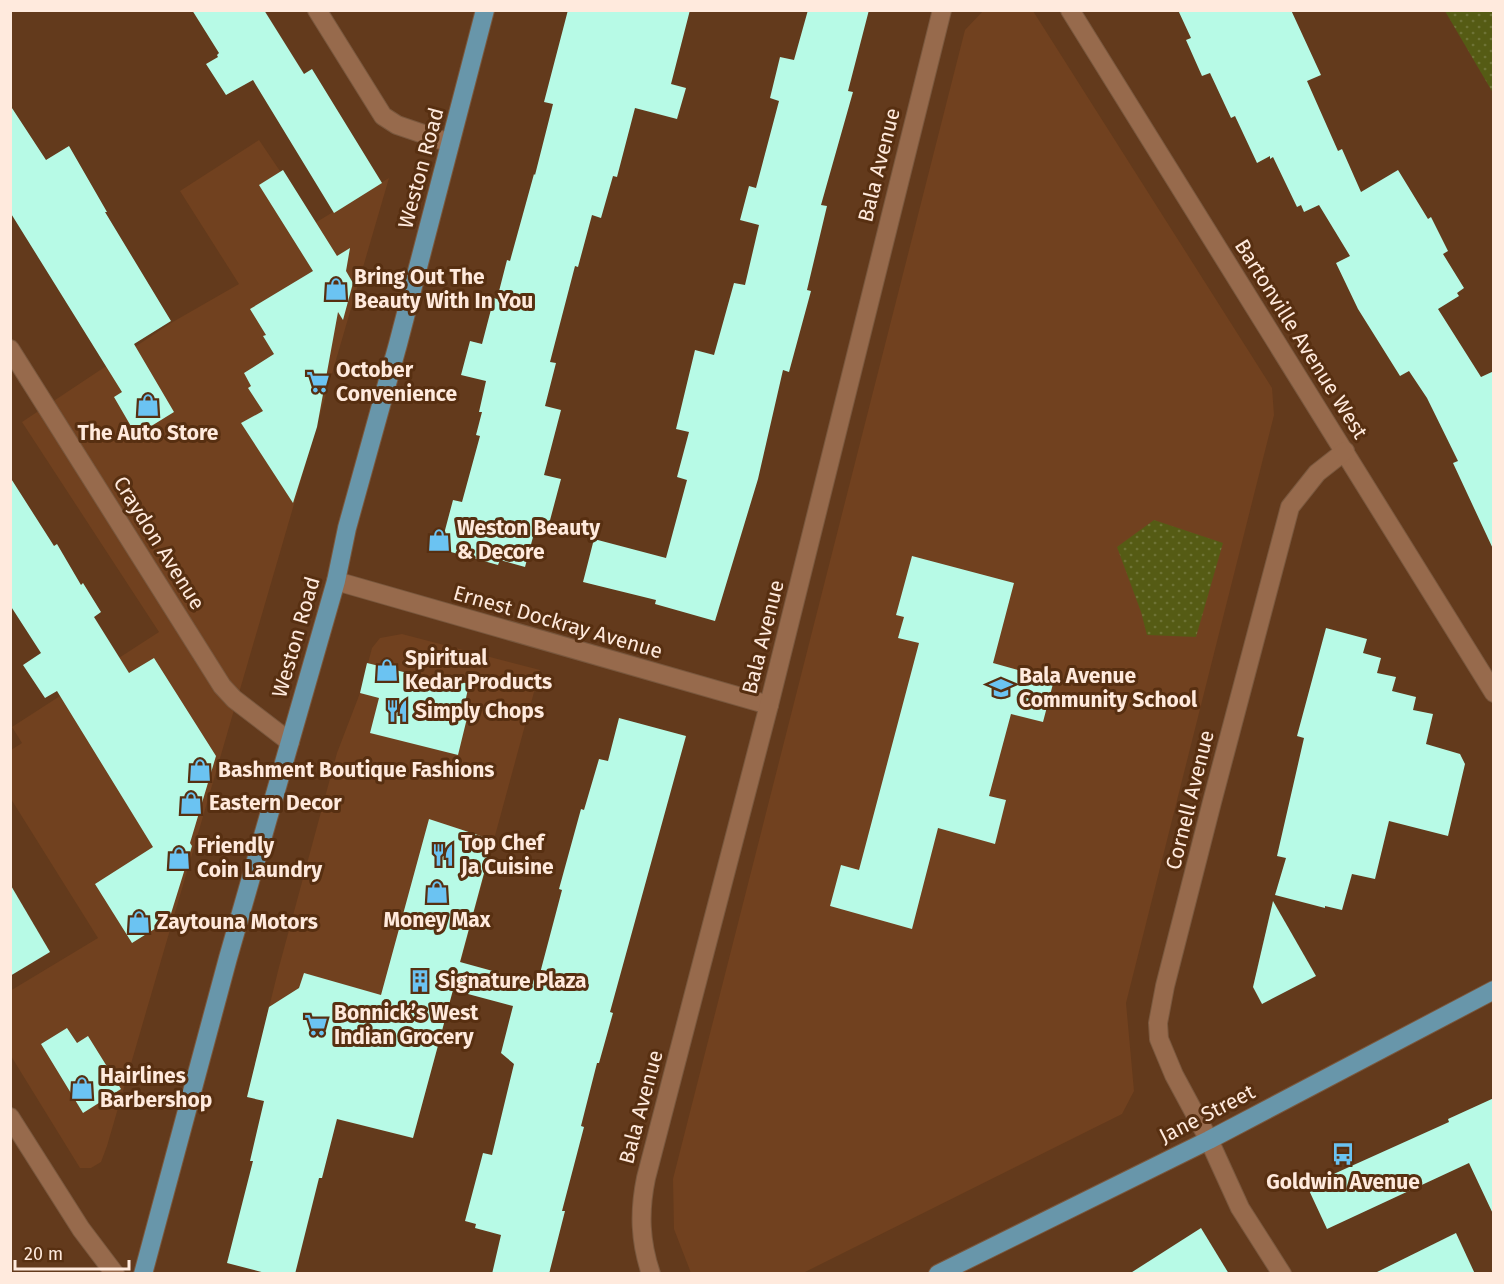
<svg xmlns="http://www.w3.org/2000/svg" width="1504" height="1284" viewBox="0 0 1504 1284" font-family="'Fira Sans',sans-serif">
  <defs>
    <pattern id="grass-dots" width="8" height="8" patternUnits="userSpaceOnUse" patternTransform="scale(1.5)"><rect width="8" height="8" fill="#555b14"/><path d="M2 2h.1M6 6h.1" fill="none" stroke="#6e7336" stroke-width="1.8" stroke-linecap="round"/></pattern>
  </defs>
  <rect width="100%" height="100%" fill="#633a1c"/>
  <g fill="#71411f">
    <path d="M 983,11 L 1033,11 L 1272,388 L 1274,415 L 1126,1003 L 1134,1091 L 1122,1114 L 803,1273 L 691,1273 L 674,1229 L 673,1179 L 965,30 Z"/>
    <path d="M 259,140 L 315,223 L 389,178 L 107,1146 L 101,1162 L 91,1168 L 80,1168 L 11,1056 L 10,991 L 98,938 L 11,799 L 11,750 L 22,743 L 12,727 L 159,632 L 22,422 L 171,323 L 239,284 L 180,191 Z"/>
    <path d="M 402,634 L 540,670 L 413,1138 L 247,1097 L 279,967 L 337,753 L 360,693 L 372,648 L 380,638 Z"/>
  </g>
  <g fill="url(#grass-dots)">
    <path d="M 1445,11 L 1493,11 L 1493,93 Z"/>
    <path d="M 1154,520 L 1223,543 L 1196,637 L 1147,635 L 1141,612 L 1117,547 Z"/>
  </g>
  <g fill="#b7fae6">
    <path d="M 192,10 L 264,10 L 304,74 L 312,69 L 382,183 L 334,213 L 253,80 L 226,95 L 206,64 L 218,57 L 217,55 L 219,53 Z"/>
    <path d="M 568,10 L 690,10 L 671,84 L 686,88 L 677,119 L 635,108 L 617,177 L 613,176 L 601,218 L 592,215 L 578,267 L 575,266 L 550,362 L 556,363 L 545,406 L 561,410 L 544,475 L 561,479 L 549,524 L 537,522 L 525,567 L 500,560 L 498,565 L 440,549 L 453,500 L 462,502 L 480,436 L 476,435 L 482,412 L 479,412 L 486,381 L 461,375 L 470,341 L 482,344 L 494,298 L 497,299 L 507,260 L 510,261 L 534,174 L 535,175 L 553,104 L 544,102 Z"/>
    <path d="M 808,10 L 869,10 L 848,91 L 853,92 L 821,205 L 827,206 L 807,290 L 811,291 L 789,372 L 783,370 L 758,479 L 715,621 L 655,604 L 656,600 L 583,582 L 594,539 L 666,558 L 687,480 L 677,477 L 689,432 L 676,429 L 695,350 L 714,355 L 734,283 L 745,285 L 759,225 L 740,220 L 749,186 L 756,188 L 779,101 L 770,98 L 780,57 L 794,60 Z"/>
    <path d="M 1178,10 L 1291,10 L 1321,75 L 1307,81 L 1338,151 L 1342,149 L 1361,192 L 1398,170 L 1428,219 L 1431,217 L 1448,251 L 1443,254 L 1464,288 L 1457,293 L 1459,296 L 1438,309 L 1481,377 L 1494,371 L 1494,551 L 1453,463 L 1458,461 L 1427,398 L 1409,371 L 1400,376 L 1358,309 L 1336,263 L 1350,256 L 1319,205 L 1304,212 L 1301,205 L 1297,207 L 1273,157 L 1270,159 L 1270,156 L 1257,163 L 1235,116 L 1231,118 L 1210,73 L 1202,76 L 1186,40 L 1191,38 Z"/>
    <path d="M 10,105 L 46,160 L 69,146 L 107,212 L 105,212 L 171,321 L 134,344 L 174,412 L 140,433 L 135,425 L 132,428 L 114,397 L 122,392 L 10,212 Z"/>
    <path d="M 283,170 L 337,256 L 350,248 L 346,271 L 353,283 L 343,320 L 338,312 L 317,427 L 293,503 L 241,423 L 263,411 L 248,388 L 251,386 L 244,373 L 274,354 L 263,336 L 266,335 L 250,309 L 313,271 L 259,185 Z"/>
    <path d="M 10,477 L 54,546 L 57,544 L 81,585 L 83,583 L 101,612 L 94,617 L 129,673 L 154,658 L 216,756 L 190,843 L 192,846 L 169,920 L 132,943 L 95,884 L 153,847 L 57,691 L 45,698 L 23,665 L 41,653 L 10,605 Z"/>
    <path d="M 912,556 L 1014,583 L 993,663 L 1054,680 L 1043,722 L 1011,714 L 989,796 L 1006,800 L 995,844 L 938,828 L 912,929 L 830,906 L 841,865 L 859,870 L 919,643 L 898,638 L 904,617 L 896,615 Z"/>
    <path d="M 1326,628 L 1367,639 L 1363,653 L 1381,658 L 1377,673 L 1396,677 L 1392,691 L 1416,697 L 1413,710 L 1433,714 L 1426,744 L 1460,754 L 1465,764 L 1448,836 L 1389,821 L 1375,879 L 1352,874 L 1342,910 L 1325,906 L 1325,908 L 1275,895 L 1286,858 L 1277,856 L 1304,738 L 1297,736 Z"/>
    <path d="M 367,663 L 432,679 L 433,675 L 469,684 L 463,712 L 468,714 L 458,755 L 370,733 L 379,698 L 360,693 Z"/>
    <path d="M 619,718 L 686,736 L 610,1012 L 613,1013 L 599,1063 L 597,1063 L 581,1126 L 584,1127 L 562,1211 L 565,1211 L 549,1274 L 492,1274 L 501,1235 L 475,1228 L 476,1224 L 465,1221 L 483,1153 L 492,1155 L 514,1064 L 501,1053 L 513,1006 L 453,990 L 413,1138 L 337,1119 L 322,1178 L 319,1178 L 295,1274 L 269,1274 L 227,1263 L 253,1161 L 250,1161 L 264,1101 L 247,1097 L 269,1007 L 299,988 L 304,973 L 381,995 L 429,819 L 493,840 L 460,962 L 533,982 L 535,976 L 539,977 L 562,890 L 559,889 L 581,809 L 584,810 L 599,759 L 608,761 Z"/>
    <path d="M 10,884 L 50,952 L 10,976 Z"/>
    <path d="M 1273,901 L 1316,976 L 1262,1004 L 1253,987 Z"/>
    <path d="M 67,1028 L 77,1043 L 88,1036 L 121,1089 L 83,1113 L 41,1044 Z"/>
    <path d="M 1494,1098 L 1494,1216 L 1469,1163 L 1327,1229 L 1307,1186 L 1449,1122 L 1448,1119 Z"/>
    <path d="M 1201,1228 L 1229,1274 L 1129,1274 Z"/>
    <path d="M 1456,1233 L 1475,1274 L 1373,1274 Z"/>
  </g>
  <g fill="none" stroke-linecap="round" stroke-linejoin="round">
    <g stroke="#7a583e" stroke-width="20">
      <g id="minor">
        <path d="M 317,10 L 383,116 L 397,125 L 450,143"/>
        <path d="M 1070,10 L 1494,693"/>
        <path d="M 10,349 L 222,686 L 234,699 L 290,742"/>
        <path d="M 336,581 L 769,705"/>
        <path d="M 10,1117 L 81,1229 L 115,1274"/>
        <path d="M 651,1274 C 640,1241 639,1212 646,1178 L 769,705 L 942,10"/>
        <path d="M 1282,1274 L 1240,1208 L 1209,1140 L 1174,1075 L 1159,1039 L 1158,1023 L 1165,986 L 1212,802 L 1290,507 L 1317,473 L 1345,451"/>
      </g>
    </g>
    <g stroke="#7a583e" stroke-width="20">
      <g id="major">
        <path d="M 143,1274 L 228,958 L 336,581 L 347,528 L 398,344 L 485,10"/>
        <path d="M 938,1274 L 1209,1140 L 1494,990"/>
      </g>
    </g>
    <use href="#minor" stroke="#976a4c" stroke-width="18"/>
    <use href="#major" stroke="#6896aa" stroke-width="18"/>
  </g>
  <defs>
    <g id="shop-bare" transform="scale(1.8)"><path d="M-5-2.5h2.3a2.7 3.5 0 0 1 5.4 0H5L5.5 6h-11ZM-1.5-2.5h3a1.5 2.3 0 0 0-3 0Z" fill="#6bc3f2" stroke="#572f11" stroke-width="2.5" paint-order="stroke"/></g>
    <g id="supermarket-bare" transform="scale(1.8)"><path d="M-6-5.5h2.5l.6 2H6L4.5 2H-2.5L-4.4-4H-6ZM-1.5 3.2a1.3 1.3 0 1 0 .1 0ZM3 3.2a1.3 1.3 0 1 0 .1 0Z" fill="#6bc3f2" stroke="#572f11" stroke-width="2.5" paint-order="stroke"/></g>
    <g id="school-bare" transform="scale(1.8)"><path d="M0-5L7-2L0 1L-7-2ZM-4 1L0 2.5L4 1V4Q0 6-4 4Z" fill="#6bc3f2" stroke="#572f11" stroke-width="2.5" paint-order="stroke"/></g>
    <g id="restaurant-bare" transform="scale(1.8)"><path d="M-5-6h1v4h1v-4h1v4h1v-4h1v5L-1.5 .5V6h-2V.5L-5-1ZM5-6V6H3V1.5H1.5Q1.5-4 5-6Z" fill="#6bc3f2" stroke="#572f11" stroke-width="2.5" paint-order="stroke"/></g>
    <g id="building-bare" transform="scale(1.8)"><path d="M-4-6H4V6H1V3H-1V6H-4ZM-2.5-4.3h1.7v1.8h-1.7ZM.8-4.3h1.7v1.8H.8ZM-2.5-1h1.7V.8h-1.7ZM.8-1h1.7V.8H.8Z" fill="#6bc3f2" stroke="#572f11" stroke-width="2.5" paint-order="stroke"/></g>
    <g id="bus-bare" transform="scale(1.8)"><path d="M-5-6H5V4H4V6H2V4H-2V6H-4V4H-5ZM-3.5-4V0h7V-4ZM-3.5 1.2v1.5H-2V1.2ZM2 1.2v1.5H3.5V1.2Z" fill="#6bc3f2" stroke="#572f11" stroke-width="2.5" paint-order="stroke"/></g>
  </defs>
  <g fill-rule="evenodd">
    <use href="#shop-bare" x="336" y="289"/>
    <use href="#supermarket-bare" x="318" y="382"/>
    <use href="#shop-bare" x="148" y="405"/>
    <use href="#shop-bare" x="439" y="540"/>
    <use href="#shop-bare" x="387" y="670"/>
    <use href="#school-bare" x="1001" y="688"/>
    <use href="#restaurant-bare" x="397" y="711"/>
    <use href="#shop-bare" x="200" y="770"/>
    <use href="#shop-bare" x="191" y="803"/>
    <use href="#restaurant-bare" x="443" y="855"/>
    <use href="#shop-bare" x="179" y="858"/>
    <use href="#shop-bare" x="437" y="892"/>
    <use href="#shop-bare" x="139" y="922"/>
    <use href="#building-bare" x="420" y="981"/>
    <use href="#supermarket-bare" x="316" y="1025"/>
    <use href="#shop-bare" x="82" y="1088"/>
    <use href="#bus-bare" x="1343" y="1154"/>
  </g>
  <g text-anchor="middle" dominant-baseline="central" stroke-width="6" stroke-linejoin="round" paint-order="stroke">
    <g font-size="21" fill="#ffeadd" stroke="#572f11">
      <text transform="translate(879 165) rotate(-76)">Bala Avenue</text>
      <text transform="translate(421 168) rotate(-75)">Weston Road</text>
      <text transform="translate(1301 339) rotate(58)">Bartonville Avenue West</text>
      <text transform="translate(159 543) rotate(58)">Craydon Avenue</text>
      <text transform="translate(558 622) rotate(16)">Ernest Dockray Avenue</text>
      <text transform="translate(296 637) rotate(-74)">Weston Road</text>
      <text transform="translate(763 637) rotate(-76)">Bala Avenue</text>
      <text transform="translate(1190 800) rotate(-76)">Cornell Avenue</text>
      <text transform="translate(641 1107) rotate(-75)">Bala Avenue</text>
      <text transform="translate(1207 1114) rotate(-27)">Jane Street</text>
    </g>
    <g font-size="21" font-weight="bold" fill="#ffeadd" stroke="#572f11" text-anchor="start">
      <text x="354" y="277">Bring Out The<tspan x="354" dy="24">Beauty With In You</tspan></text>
      <text x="336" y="370">October<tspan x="336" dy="24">Convenience</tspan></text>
      <text x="148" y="433" text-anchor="middle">The Auto Store</text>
      <text x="457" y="528">Weston Beauty<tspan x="457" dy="24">&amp; Decore</tspan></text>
      <text x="405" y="658">Spiritual<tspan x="405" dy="24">Kedar Products</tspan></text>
      <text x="1019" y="676">Bala Avenue<tspan x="1019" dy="24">Community School</tspan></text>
      <text x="415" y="711">Simply Chops</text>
      <text x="218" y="770">Bashment Boutique Fashions</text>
      <text x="209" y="803">Eastern Decor</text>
      <text x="461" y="843">Top Chef<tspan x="461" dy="24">Ja Cuisine</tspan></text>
      <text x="197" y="846">Friendly<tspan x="197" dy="24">Coin Laundry</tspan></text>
      <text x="437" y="920" text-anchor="middle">Money Max</text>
      <text x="157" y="922">Zaytouna Motors</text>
      <text x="438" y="981">Signature Plaza</text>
      <text x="334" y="1013">Bonnick’s West<tspan x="334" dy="24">Indian Grocery</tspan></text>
      <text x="100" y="1076">Hairlines<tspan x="100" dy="24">Barbershop</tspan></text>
      <text x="1343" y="1182" text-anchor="middle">Goldwin Avenue</text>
    </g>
  </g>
  <rect width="1504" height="1284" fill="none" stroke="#ffeadd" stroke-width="24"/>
  <path d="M15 1260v9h114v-9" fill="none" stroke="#ffeadd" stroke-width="3"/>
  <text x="24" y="1260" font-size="18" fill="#ffeadd" stroke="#572f11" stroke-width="4.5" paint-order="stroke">20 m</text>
</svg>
